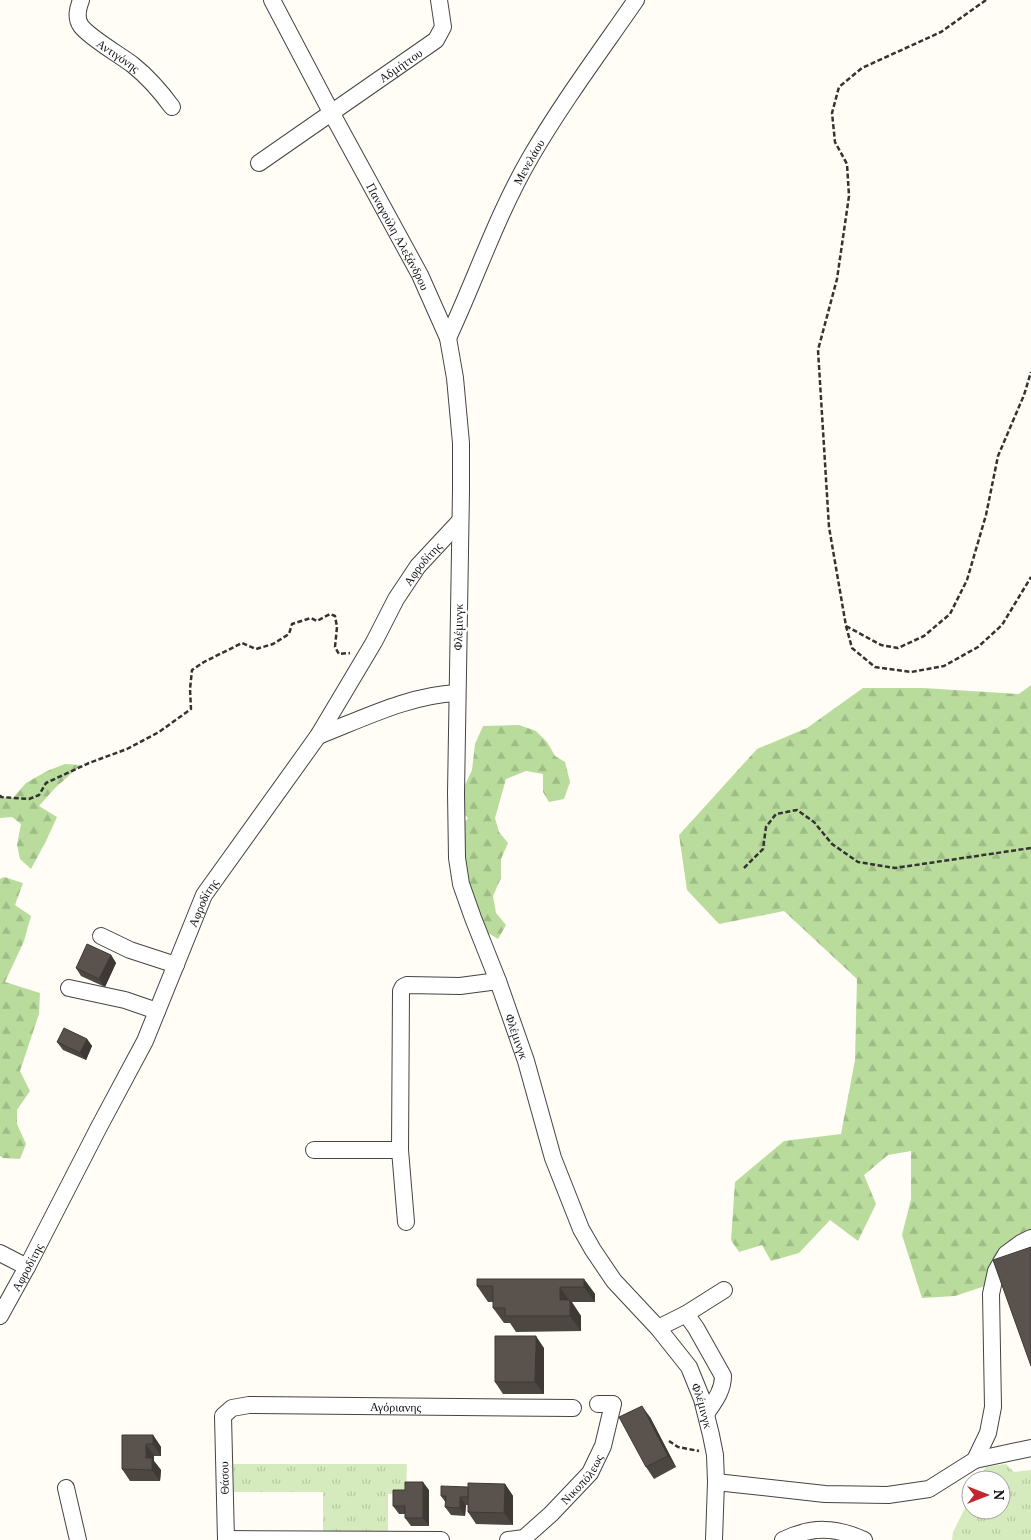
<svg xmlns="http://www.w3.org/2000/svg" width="1031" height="1540" viewBox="0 0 1031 1540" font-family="Lora,serif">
  <defs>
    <pattern id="grass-tufts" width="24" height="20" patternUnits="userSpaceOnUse" patternTransform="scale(1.25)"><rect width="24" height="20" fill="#d5ebbd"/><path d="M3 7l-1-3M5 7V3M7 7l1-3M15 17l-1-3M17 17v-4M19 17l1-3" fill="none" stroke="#b6c8a1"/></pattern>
    <pattern id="forest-firs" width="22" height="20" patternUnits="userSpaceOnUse" patternTransform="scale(1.25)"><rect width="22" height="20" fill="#b9dc9c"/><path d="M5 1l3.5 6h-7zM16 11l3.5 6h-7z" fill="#9ebc85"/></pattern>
  </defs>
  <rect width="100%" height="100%" fill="#fffdf5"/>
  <g fill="url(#grass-tufts)">
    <path d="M 233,1464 L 407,1464 L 406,1494 L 388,1494 L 388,1536 L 323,1535 L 323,1492 L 234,1492 Z"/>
    <path d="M 1006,1464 L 1014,1472 L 1031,1470 L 1031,1540 L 952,1540 L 953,1532 L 971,1496 L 971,1510 L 1001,1510 L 1001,1480 L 979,1480 L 986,1467 Z"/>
  </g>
  <g fill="url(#forest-firs)">
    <path d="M 1031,685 L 1031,1233 L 985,1286 L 955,1296 L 922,1298 L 902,1235 L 911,1199 L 911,1151 L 888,1155 L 864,1175 L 876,1204 L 858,1241 L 830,1220 L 799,1253 L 771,1261 L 762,1245 L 739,1252 L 731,1240 L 735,1182 L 784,1141 L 841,1134 L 855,1060 L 857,979 L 784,911 L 719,924 L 687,890 L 679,835 L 757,749 L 807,728 L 863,688 L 923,688 L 1019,694 Z"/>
    <path d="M 519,725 L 536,731 L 547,742 L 555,756 L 565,762 L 570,782 L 564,799 L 549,802 L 543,792 L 543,774 L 526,771 L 506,779 L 495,818 L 499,832 L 508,843 L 501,859 L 501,878 L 493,896 L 496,913 L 506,925 L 498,939 L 482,929 L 474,910 L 472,889 L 465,874 L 460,828 L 468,818 L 463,813 L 458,796 L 465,785 L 472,770 L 475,744 L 483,726 Z"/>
    <path d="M 65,764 L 81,765 L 55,788 L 39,806 L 57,817 L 46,841 L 31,869 L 20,859 L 17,845 L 21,824 L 12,817 L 0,818 L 0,797 L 13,798 L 26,783 L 47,771 Z"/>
    <path d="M 4,877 L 23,883 L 15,905 L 31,916 L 24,941 L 5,982 L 40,993 L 39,1014 L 20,1071 L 30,1091 L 17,1110 L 17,1124 L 26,1144 L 20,1159 L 3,1158 L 0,1156 L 0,879 Z"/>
  </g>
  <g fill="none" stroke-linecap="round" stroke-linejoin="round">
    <g stroke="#444" stroke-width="18">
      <g id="minor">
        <path id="s1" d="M 81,0 C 78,8 75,18 81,26 C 90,38 120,55 133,65 C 148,77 161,92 172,107"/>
        <path id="s2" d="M 272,0 L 331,112 L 420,275 L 448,338 L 455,378 L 461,443 L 461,491 L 456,793 L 457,858 L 461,884 L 473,918 L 498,981 L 526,1061 L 553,1158 L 581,1229 L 593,1250 L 614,1281 L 658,1328 L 689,1367 L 702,1399 L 711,1435 L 715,1455 L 716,1482 L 714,1540"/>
        <path id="s3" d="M 259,163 L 436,40 L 443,27 L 439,0"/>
        <path id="s4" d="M 448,338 C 476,278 497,215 530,158 C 562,103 600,52 636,0"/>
        <path d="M 318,736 C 362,719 409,695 457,693"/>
        <path d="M 101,936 L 130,950 L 176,965"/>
        <path d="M 69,988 L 125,1000 L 157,1011"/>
        <path d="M 314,1150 L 400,1150"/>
        <path d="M 406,1222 L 400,1150 L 401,991 L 403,987 L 407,985 L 460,986 L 498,981"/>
        <path d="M 0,1253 L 27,1267"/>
        <path d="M 686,1314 L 696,1328 L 723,1376 C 723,1391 714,1402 706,1414"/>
        <path id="s5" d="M 0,1316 L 27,1267 L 99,1127 L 145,1041 L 204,895 L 318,736 L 374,642 L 396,599 L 418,566 L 460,521"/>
        <path d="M 658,1328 L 686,1314 L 724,1290"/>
        <path d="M 975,1460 L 1031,1448"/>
        <path d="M 716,1482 L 825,1494 L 888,1495 L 929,1489 L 975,1460 L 988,1433 L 993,1407 L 991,1294 L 996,1271 L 1006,1254 L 1021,1243 L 1031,1238"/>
        <path d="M 66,1488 L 78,1540"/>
        <path d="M 226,1539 L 441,1540"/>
        <path id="s6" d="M 226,1540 L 223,1416 L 232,1408 L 249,1405 L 573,1408"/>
        <path id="s7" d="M 508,1540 L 524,1538 L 551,1514 L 590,1473 L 603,1446 L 613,1404 L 598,1404"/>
        <path d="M 783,1540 C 812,1526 836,1527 864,1540"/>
      </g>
    </g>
    <g stroke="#333" stroke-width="2.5" stroke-dasharray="5 2.5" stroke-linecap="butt">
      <path d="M 986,0 L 941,32 L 862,68 L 839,87 L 832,113 L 835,142 L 847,164 L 849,196 L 837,279 L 818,350 L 829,527 L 846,626 L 852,648 L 875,667 L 911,672 L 944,666 L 978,647 L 1002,625 L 1031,577"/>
      <path d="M 846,626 L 881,645 L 898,648 L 924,636 L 950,614 L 967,580 L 986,515 L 998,456 L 1024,395 L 1031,372"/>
      <path d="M 0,795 L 1,797 L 29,799 L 39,795 L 46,783 L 89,763 L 127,749 L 159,732 L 191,709 L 190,689 L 192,670 L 204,662 L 242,643 L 256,649 L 273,644 L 289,634 L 292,624 L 311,618 L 317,621 L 330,614 L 335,616 L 337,627 L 335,647 L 339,654 L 350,653"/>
      <path d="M 744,868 L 763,849 L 766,827 L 776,814 L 797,810 L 814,822 L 832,844 L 858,862 L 895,868 L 1031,848"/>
      <path d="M 669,1441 L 678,1447 L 699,1451"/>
    </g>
    <use href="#minor" stroke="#fff" stroke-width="16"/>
  </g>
  <g fill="#4d4742">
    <path d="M 111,955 L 116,963 L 105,987 L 81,976 L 76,968 Z"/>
    <path d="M 87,1039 L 92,1046 L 86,1060 L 63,1050 L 57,1042 Z"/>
    <path d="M 584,1279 L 595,1294 L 595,1302 L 572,1302 L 581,1316 L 581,1331 L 516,1332 L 510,1323 L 504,1323 L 493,1308 L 493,1302 L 488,1302 L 477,1286 Z"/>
    <path d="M 544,1348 L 544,1394 L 503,1394 L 495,1382 Z"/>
    <path d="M 650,1417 L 676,1467 L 654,1479 L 646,1467 Z"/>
    <path d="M 153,1435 L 161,1447 L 161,1456 L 154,1456 L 154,1461 L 161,1470 L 160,1481 L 130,1481 L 122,1469 Z"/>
    <path d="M 505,1484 L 513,1496 L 513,1525 L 476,1524 L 468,1512 L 468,1505 L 466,1505 L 465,1516 L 451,1515 L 445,1507 L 446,1503 L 441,1496 L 468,1487 Z"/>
    <path d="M 429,1490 L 429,1526 L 411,1526 L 405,1518 L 405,1514 L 399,1514 L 393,1506 Z"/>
  </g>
  <g fill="#3f3936">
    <path d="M 111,955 L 116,963 L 105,987 L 99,979 Z"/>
    <path d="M 87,1039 L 92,1046 L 86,1060 L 80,1053 Z"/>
    <path d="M 584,1279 L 595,1294 L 595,1302 L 584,1287 Z"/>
    <path d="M 560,1287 L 570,1302 L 560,1300 Z"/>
    <path d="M 570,1300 L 581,1316 L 581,1331 L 570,1316 Z"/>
    <path d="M 536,1336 L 544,1348 L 544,1394 L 535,1382 Z"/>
    <path d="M 642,1406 L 650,1417 L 676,1467 L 668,1456 Z"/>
    <path d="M 153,1435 L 161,1447 L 161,1456 L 153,1444 Z"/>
    <path d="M 146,1444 L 154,1456 L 154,1461 L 161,1470 L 160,1481 L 152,1470 L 146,1458 Z"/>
    <path d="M 423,1482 L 429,1490 L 429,1526 L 423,1518 Z"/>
    <path d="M 505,1484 L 513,1496 L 513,1525 L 504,1513 Z"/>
    <path d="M 460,1497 L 466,1505 L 465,1516 L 460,1508 Z"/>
  </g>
  <g fill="#5a524d" stroke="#3f3936">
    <path d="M 87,944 L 111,955 L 99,979 L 76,968 Z"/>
    <path d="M 64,1028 L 87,1039 L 80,1053 L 57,1042 Z"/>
    <path d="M 1031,1247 L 1031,1366 L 993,1260 Z"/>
    <path d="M 477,1279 L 584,1279 L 584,1287 L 560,1287 L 560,1300 L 570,1300 L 570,1316 L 505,1316 L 505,1308 L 493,1308 L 493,1286 L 477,1286 Z"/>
    <path d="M 495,1336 L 536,1336 L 535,1382 L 495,1382 Z"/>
    <path d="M 642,1406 L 668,1456 L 646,1467 L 619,1417 Z"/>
    <path d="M 122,1435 L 153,1435 L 153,1444 L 146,1444 L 146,1458 L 152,1458 L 152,1470 L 122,1469 Z"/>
    <path d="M 405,1482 L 423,1482 L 423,1518 L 405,1518 L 405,1506 L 393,1506 L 393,1490 L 405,1490 Z"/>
    <path d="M 468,1483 L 505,1484 L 504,1513 L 468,1512 Z"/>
    <path d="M 441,1486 L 468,1487 L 468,1497 L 460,1497 L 460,1508 L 445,1507 L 446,1496 L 441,1496 Z"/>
  </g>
  <g text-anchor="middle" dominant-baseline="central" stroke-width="5" stroke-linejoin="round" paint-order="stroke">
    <g font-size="12" fill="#111" stroke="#fff">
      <text stroke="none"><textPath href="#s1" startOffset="75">Αντιγόνης</textPath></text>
      <text stroke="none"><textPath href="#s3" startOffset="172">Αδμήττου</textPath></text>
      <text stroke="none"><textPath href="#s4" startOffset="194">Μενελάου</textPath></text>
      <text stroke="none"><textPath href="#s2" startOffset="268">Παναγούλη Αλεξάνδρου</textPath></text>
      <text stroke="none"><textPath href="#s5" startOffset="866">Αφροδίτης</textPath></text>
      <text transform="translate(458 627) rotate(-89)">Φλέμινγκ</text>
      <text stroke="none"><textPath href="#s5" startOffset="461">Αφροδίτης</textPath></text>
      <text stroke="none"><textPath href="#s2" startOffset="1091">Φλέμινγκ</textPath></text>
      <text stroke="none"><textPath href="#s5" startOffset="56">Αφροδίτης</textPath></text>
      <text stroke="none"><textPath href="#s2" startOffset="1511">Φλέμινγκ</textPath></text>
      <text stroke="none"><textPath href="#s6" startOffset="300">Αγόριανης</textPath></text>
      <text transform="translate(224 1478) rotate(-91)">Θάσου</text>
      <text stroke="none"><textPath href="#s7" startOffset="99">Νικοπόλεως</textPath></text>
    </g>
  </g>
  <g transform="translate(986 1495) rotate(90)"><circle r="24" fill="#ffffff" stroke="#a0a0a0"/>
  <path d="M0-4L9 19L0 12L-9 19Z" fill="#c4262e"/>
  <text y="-8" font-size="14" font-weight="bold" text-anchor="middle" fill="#111111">N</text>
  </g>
</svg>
